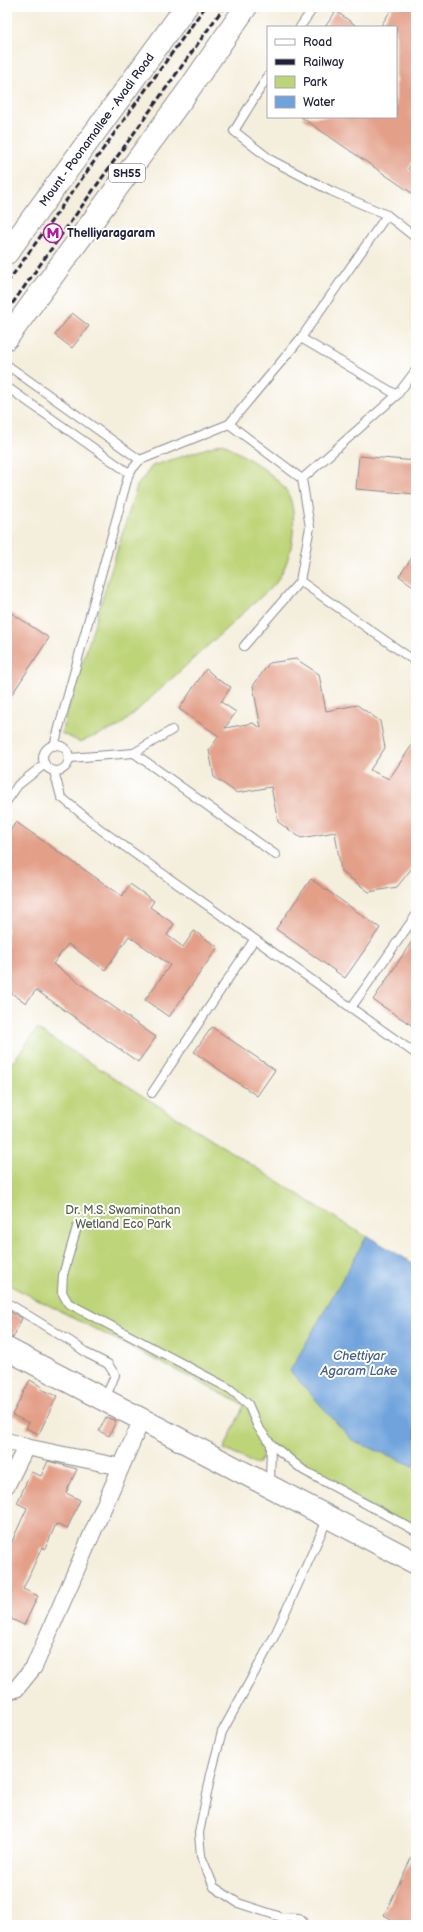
<svg xmlns="http://www.w3.org/2000/svg" width="423" height="1932" viewBox="0 0 423 1932" font-family="'Balsamiq Sans',sans-serif">
  <rect width="100%" height="100%" fill="#fff"/>
  <filter id="ink" filterUnits="userSpaceOnUse"><feTurbulence type="fractalNoise" baseFrequency=".025" numOctaves="2"/><feDisplacementMap in="SourceGraphic" scale="8" xChannelSelector="R" yChannelSelector="G"/><feConvolveMatrix kernelMatrix="1 2 1 2 8 2 1 2 1" color-interpolation-filters="sRGB"/></filter>
  <filter id="wash" filterUnits="userSpaceOnUse"><feTurbulence type="fractalNoise" baseFrequency=".012" numOctaves="4" result="noise"/><feDisplacementMap in="SourceGraphic" scale="16" xChannelSelector="R" yChannelSelector="G"/><feGaussianBlur stdDeviation="0.9" result="paint"/><feColorMatrix in="noise" values="0 0 0 0 0 0 0 0 0 0 0 0 0 0 0 0 0 1.4 0 .05"/><feComposite in="paint" operator="in"/></filter>
  <g filter="url(#wash)">
    <rect width="100%" height="100%" fill="#f4eedc"/>
    <g fill="#bdd478" stroke="#707b5a">
      <path d="M 223,443 C 244,457 270,469 285,489 C 298,505 294,543 287,561 C 285,568 280,576 276,583 L 120,726 L 80,742 L 61,733 L 137,486 L 152,466 Z"/>
      <path d="M 37,1029 L 345,1224 L 416,1265 L 416,1531 L 303,1470 L 271,1444 L 257,1465 L 224,1449 L 244,1405 L 7,1284 L 7,1070 Z"/>
    </g>
    <path fill="#70a3dc" stroke="#49628c" d="M 367,1236 L 416,1265 L 416,1467 L 352,1440 L 290,1371 Z"/>
    <g id="blocks">
      <g fill="#e39f88">
        <path d="M 393,7 L 416,7 L 416,157 L 408,169 L 416,174 L 416,196 L 301,117 L 396,117 L 396,27 L 380,27 Z"/>
        <path d="M 336,11 L 358,27 L 325,27 Z"/>
        <path d="M 72,313 L 89,326 L 72,348 L 55,335 Z"/>
        <path d="M 359,456 L 416,461 L 416,494 L 356,489 Z"/>
        <path d="M 416,552 L 416,588 L 399,576 Z"/>
        <path d="M 7,610 L 49,638 L 7,702 Z"/>
        <path d="M 296,659 L 319,674 L 326,711 L 357,705 L 380,721 L 385,748 L 370,770 L 389,779 L 416,739 L 416,863 L 397,887 L 369,892 L 341,871 L 335,832 L 301,838 L 278,822 L 271,787 L 237,793 L 214,777 L 209,750 L 219,736 L 179,709 L 206,669 L 220,681 L 231,687 L 221,702 L 236,712 L 225,728 L 253,723 L 261,728 L 253,686 L 269,663 Z"/>
        <path d="M 16,822 L 122,896 L 130,884 L 154,901 L 150,907 L 174,924 L 167,935 L 183,947 L 194,931 L 218,947 L 169,1017 L 145,1000 L 170,965 L 129,936 L 105,970 L 68,944 L 53,964 L 156,1037 L 138,1062 L 36,990 L 26,1003 L 7,990 L 7,835 Z"/>
        <path d="M 311,879 L 380,928 L 345,978 L 276,929 Z"/>
        <path d="M 416,935 L 416,1028 L 373,1000 Z"/>
        <path d="M 212,1027 L 275,1070 L 257,1096 L 194,1052 Z"/>
        <path d="M 7,1310 L 22,1318 L 13,1338 L 7,1337 Z"/>
        <path d="M 30,1380 L 42,1387 L 41,1389 L 57,1396 L 39,1434 L 26,1428 L 29,1423 L 12,1415 Z"/>
        <path d="M 106,1417 L 116,1421 L 109,1436 L 99,1431 Z"/>
        <path d="M 48,1461 L 77,1469 L 66,1493 L 80,1500 L 67,1529 L 56,1524 L 45,1549 L 42,1547 L 23,1589 L 38,1596 L 24,1625 L 7,1617 L 7,1552 L 27,1508 L 17,1503 L 31,1472 L 41,1476 Z"/>
        <path d="M 416,1848 L 416,1925 L 388,1925 L 391,1919 L 384,1915 Z"/>
      </g>
    </g>
  </g>
  <g filter="url(#ink)">
    <use href="#blocks" fill-opacity="0" stroke="#8b888c" stroke-width="1"/>
    <g fill="none" stroke-linecap="round" stroke-linejoin="round">
      <g stroke="#8b888c" stroke-width="10">
        <g id="lane">
          <path d="M 300,27 L 314,7"/>
          <path d="M 268,76 L 234,131 L 271,160 L 331,191 L 387,215 L 416,238"/>
          <path d="M 301,338 L 387,215"/>
          <path d="M 7,365 L 140,460"/>
          <path d="M 7,387 L 129,473"/>
          <path d="M 229,424 L 302,479 L 310,527 L 300,581 L 244,646"/>
          <path d="M 302,479 L 397,395 L 416,370"/>
          <path d="M 300,581 L 416,662"/>
          <circle cx="56" cy="758" r="13"/>
          <path d="M 54,746 L 129,473 L 140,460 L 229,424 L 301,338 L 397,395"/>
          <path d="M 134,753 L 276,855"/>
          <path d="M 70,758 L 134,753 L 172,730"/>
          <path d="M 54,771 L 61,797 L 100,829 L 416,1054"/>
          <path d="M 7,801 L 18,785 L 45,764"/>
          <path d="M 351,1008 L 416,915"/>
          <path d="M 152,1093 L 254,940"/>
          <path d="M 77,1227 L 63,1275 L 62,1292 L 68,1303 L 230,1389 L 248,1404 L 258,1427 L 271,1444 L 303,1470 L 416,1531"/>
          <path d="M 11,1305 L 73,1343 L 88,1354 L 108,1364 L 115,1375 L 105,1399"/>
          <path d="M 270,1485 L 271,1444"/>
          <path d="M 306,1925 L 299,1918 L 281,1917 L 238,1903 L 214,1887 L 201,1856 L 199,1833 L 211,1774 L 222,1732 L 274,1637 L 328,1518"/>
        </g>
      </g>
      <g stroke="#8b888c" stroke-width="18">
        <g id="street">
          <path d="M 7,1441 L 26,1447 L 121,1467"/>
          <path d="M 7,1485 L 26,1447"/>
          <path d="M 7,1692 L 16,1689 L 34,1667 L 142,1419"/>
        </g>
      </g>
      <g stroke="#8b888c" stroke-width="24">
        <path id="secondary" d="M 7,1349 L 416,1563"/>
      </g>
      <g stroke="#8b888c" stroke-width="24">
        <g id="primary">
          <path d="M 7,253 L 186,7"/>
          <path d="M 7,338 L 185,95 L 246,7"/>
        </g>
      </g>
      <use href="#lane" stroke="#fff" stroke-width="8"/>
      <use href="#street" stroke="#fff" stroke-width="16"/>
      <use href="#secondary" stroke="#fff" stroke-width="22"/>
      <use href="#primary" stroke="#fff" stroke-width="22"/>
      <g stroke="#22223b" stroke-width="3" stroke-dasharray="6 3" stroke-linecap="butt">
        <path d="M 7,283 L 205,7"/>
        <path d="M 7,311 L 224,7"/>
      </g>
    </g>
  </g>
  <defs>
    <g id="metro-ring" transform="scale(1)"><circle r="9.5" fill="#fff" stroke="#b5179e" stroke-width="1.5"/><path d="M-5.5 5V-5H-3L0 0L3-5H5.5V5H3V-.5L0 4L-3-.5V5Z" fill="#b5179e"/></g>
  </defs>
  <g fill-rule="evenodd">
    <use href="#metro-ring" x="53" y="233"/>
  </g>
  <g text-anchor="middle" dominant-baseline="central" stroke-width="4" stroke-linejoin="round" paint-order="stroke">
    <rect fill="#fff" stroke="#646476" stroke-width="1" x="109" y="164" width="36" height="18" rx="3"/>
    <g font-size="11" font-weight="bold" fill="#22223b">
      <text x="127" y="173">SH55</text>
    </g>
    <g font-size="12" fill="#22223b" stroke="#fff">
      <text transform="translate(97 130) rotate(-54)">Mount - Poonamallee - Avadi Road</text>
    </g>
    <g font-size="12" font-weight="bold" fill="#22223b" stroke="#fff" text-anchor="start">
      <text x="67" y="233">Thelliyaragaram</text>
    </g>
    <g font-size="12" fill="#586050" stroke="#fff">
      <text x="123" y="1210">Dr. M.S. Swaminathan<tspan x="123" dy="14">Wetland Eco Park</tspan></text>
    </g>
    <g font-size="13" font-style="italic" fill="#455c83" stroke="#fff">
      <text x="359" y="1356">Chettiyar<tspan x="359" dy="15">Agaram Lake</tspan></text>
    </g>
  </g>
  <rect width="423" height="1932" fill="none" stroke="#fff" stroke-width="24"/>
  <rect x="267" y="26" width="130" height="92" fill="#ffffff" stroke="#a7a7b1"/>
  <rect x="275" y="39" width="20" height="6" fill="#ffffff" stroke="#a7a7b1"/>
  <text x="303" y="46" font-size="12" fill="#22223b">Road</text>
  <rect x="275" y="59" width="20" height="6" fill="#22223b" stroke="#a7a7b1"/>
  <text x="303" y="66" font-size="12" fill="#22223b">Railway</text>
  <rect x="275" y="76" width="20" height="12" fill="#bdd478" stroke="#a7a7b1"/>
  <text x="303" y="86" font-size="12" fill="#22223b">Park</text>
  <rect x="275" y="96" width="20" height="12" fill="#70a3dc" stroke="#a7a7b1"/>
  <text x="303" y="106" font-size="12" fill="#22223b">Water</text>
</svg>
